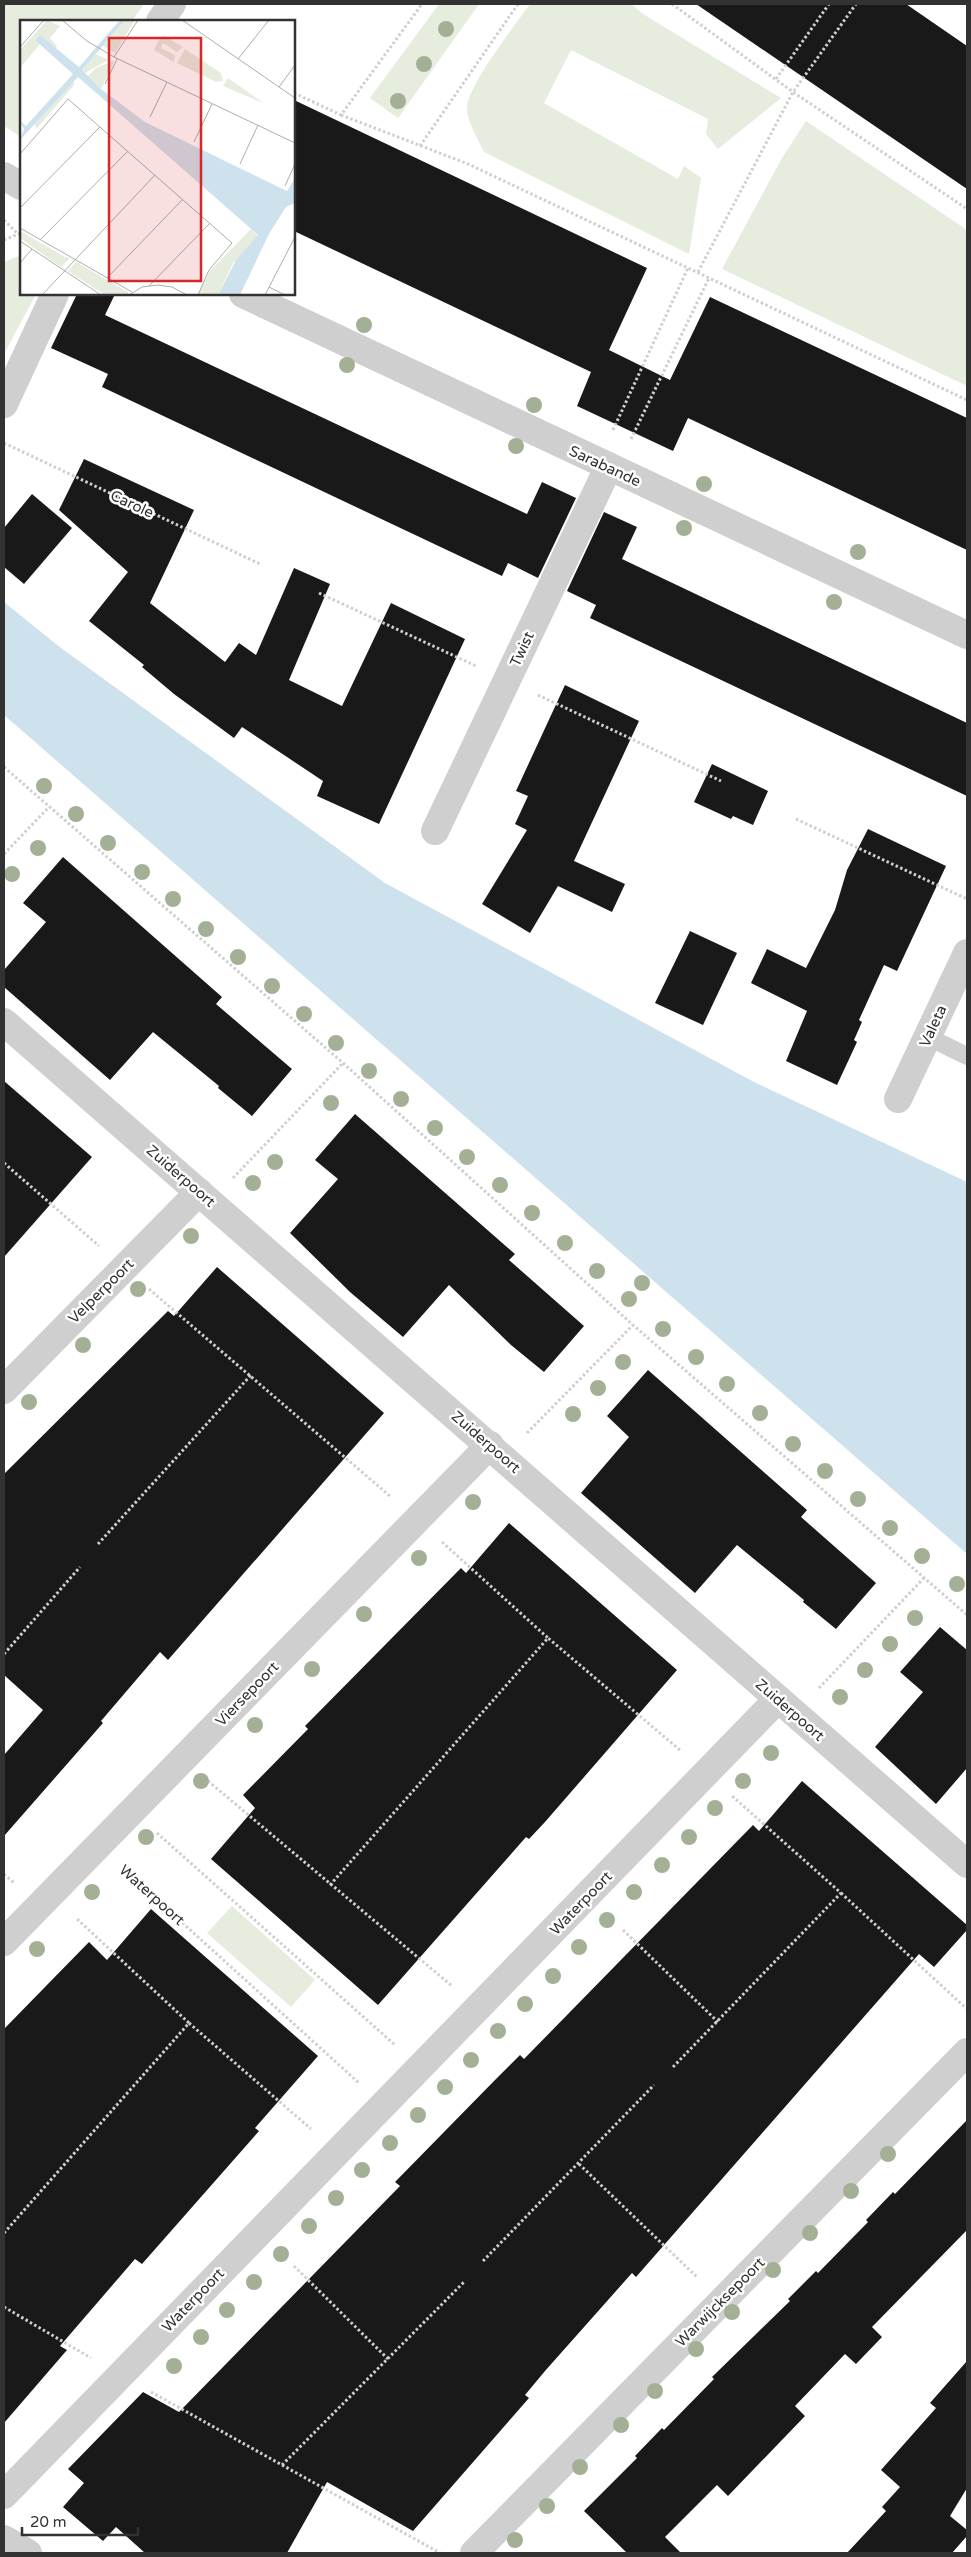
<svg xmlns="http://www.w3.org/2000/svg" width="971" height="2557" viewBox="0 0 971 2557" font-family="'Varela Round',sans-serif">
  <rect width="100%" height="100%" fill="#fff"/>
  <g fill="#e6ecde">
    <path d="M 4,4 L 144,4 L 132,21 L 21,21 L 21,137 L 4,126 Z"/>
    <path d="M 439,4 L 479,4 L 398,118 L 370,98 Z"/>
    <path d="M 530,4 L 631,4 L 643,14 L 781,98 L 718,149 L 706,134 L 708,119 L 571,50 L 544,103 L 678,179 L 684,166 L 701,178 L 689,254 L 484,152 C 478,139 468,123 467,109 C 466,87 516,24 530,4 Z"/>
    <path d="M 806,121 L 967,230 L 967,386 L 722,269 L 782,158 Z"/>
    <path d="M 21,255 L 21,294 L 36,294 L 4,354 L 4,262 Z"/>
    <path d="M 232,1906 L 315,1980 L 291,2007 L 207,1933 Z"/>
  </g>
  <path fill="#cee2ee" d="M 4,602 L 61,648 L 385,883 L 754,1082 L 967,1182 L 967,1554 L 4,715 Z"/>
  <g fill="#191919">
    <path d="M 696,4 L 906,4 L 967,46 L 967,189 Z"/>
    <path d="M 294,100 L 647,268 L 609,350 L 670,380 L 710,297 L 967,418 L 967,550 L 688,418 L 673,451 L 577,406 L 591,372 L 294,231 Z"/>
    <path d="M 77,294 L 115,294 L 105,315 L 527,514 L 542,482 L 576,498 L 538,578 L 508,563 L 502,576 L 102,387 L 108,374 L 51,348 Z"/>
    <path d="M 84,459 L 194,510 L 150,603 L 225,662 L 239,643 L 256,655 L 294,568 L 330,584 L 289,680 L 342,706 L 391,603 L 465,639 L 379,824 L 317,796 L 323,781 L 242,727 L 234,738 L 174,694 L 142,667 L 144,665 L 89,621 L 128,572 L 59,510 Z"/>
    <path d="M 32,494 L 72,528 L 24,584 L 4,567 L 4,528 Z"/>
    <path d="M 604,512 L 637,527 L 622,559 L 967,723 L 967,796 L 590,618 L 596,605 L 567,591 Z"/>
    <path d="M 565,685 L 639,721 L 574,861 L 625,884 L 612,912 L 558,886 L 530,933 L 482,904 L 527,830 L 515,824 L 528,796 L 516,791 Z"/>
    <path d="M 712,764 L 768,791 L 753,825 L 733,816 L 731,819 L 694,802 Z"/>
    <path d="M 868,829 L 946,866 L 897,971 L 884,965 L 859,1020 L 862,1022 L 854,1040 L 857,1042 L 837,1085 L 786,1061 L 807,1011 L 751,983 L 767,949 L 806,968 L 835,910 L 847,870 Z"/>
    <path d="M 63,857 L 222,997 L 216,1004 L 292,1069 L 252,1116 L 218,1088 L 219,1086 L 153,1032 L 110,1080 L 4,987 L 4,970 L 46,922 L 23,903 Z"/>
    <path d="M 690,931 L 737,953 L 703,1025 L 655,1003 Z"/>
    <path d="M 4,1081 L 92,1157 L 4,1257 Z"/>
    <path d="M 355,1114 L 515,1254 L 509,1260 L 584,1326 L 544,1372 L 511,1345 L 449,1285 L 403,1337 L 350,1292 L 290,1233 L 338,1179 L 315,1160 Z"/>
    <path d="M 217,1267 L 384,1413 L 168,1660 L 160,1652 L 101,1721 L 103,1723 L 4,1836 L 4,1755 L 43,1710 L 4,1675 L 4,1474 L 168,1311 L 174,1316 Z"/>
    <path d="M 648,1370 L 807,1510 L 801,1517 L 876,1583 L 836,1629 L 803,1602 L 804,1600 L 737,1545 L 695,1593 L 581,1493 L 629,1437 L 607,1416 Z"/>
    <path d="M 509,1523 L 677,1670 L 545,1822 L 529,1839 L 526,1837 L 378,2005 L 211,1859 L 255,1808 L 243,1795 L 308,1729 L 305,1726 L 461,1568 L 466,1573 Z"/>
    <path d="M 940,1627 L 967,1650 L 967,1768 L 936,1804 L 875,1747 L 923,1692 L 900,1672 Z"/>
    <path d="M 802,1781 L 967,1925 L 967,1930 L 934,1967 L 919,1954 L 636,2277 L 632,2273 L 545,2371 L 525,2395 L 529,2398 L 413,2531 L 327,2482 L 287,2553 L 145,2553 L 116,2527 L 103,2541 L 63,2507 L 84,2483 L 68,2469 L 143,2392 L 179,2412 L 400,2186 L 395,2182 L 494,2081 L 520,2055 L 524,2059 L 753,1825 L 759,1831 Z"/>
    <path d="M 151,1909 L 318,2056 L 255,2128 L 259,2131 L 142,2264 L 135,2259 L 60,2346 L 67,2350 L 4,2423 L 4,2029 L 89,1942 L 107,1960 Z"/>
    <path d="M 967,2120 L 967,2230 L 872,2327 L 882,2337 L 856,2364 L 845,2354 L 795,2406 L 805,2416 L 728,2496 L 717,2485 L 665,2537 L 681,2553 L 627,2553 L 584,2511 L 637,2458 L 635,2456 L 662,2428 L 664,2430 L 714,2379 L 712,2377 L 790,2301 L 788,2299 L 816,2271 L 818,2273 L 868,2222 L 866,2220 L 893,2192 L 895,2194 Z"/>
    <path d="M 967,2361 L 967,2488 L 950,2516 L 967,2530 L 967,2536 L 952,2553 L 847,2553 L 886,2511 L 882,2507 L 900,2487 L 881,2470 L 936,2408 L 930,2403 Z"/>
  </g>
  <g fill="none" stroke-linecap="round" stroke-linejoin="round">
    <g stroke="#cfcfcf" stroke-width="3" stroke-dasharray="2.5 2.5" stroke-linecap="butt">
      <path d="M 672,4 L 793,92 L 967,209"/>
      <path d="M 776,79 L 829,4"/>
      <path d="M 294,93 L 341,115 L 422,4"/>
      <path d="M 341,115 L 468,164 L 967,400"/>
      <path d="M 420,146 L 518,4"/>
      <path d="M 4,220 L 18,234"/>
      <path d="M 4,240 L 21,233"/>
      <path d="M 698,272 L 793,92 L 856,4"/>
      <path d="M 613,430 L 688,268"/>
      <path d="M 631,439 L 709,278"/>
      <path d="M 4,443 L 260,564"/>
      <path d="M 319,593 L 476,666"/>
      <path d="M 538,695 L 721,781"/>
      <path d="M 4,767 L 343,1063 L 633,1325 L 967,1615"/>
      <path d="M 796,819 L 967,899"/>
      <path d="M 4,854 L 49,807"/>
      <path d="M 4,1163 L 99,1246"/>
      <path d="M 233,1178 L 343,1063"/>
      <path d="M 149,1289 L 391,1497"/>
      <path d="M 527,1433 L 633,1325"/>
      <path d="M 442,1542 L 548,1638"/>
      <path d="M 98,1544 L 251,1375"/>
      <path d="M 4,1654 L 80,1567"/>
      <path d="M 819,1688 L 924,1578"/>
      <path d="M 208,1781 L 452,1986"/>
      <path d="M 157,1833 L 395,2045"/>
      <path d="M 123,1869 L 359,2083"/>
      <path d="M 4,1874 L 14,1883"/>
      <path d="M 330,1885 L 548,1638 L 681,1751"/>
      <path d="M 841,1893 L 967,2009"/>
      <path d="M 623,1930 L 718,2022"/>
      <path d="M 189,2023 L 311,2129"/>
      <path d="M 673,2067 L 841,1893 L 731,1795"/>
      <path d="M 579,2164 L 698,2278"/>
      <path d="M 4,2233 L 189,2023 L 76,1918"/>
      <path d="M 483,2261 L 654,2085"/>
      <path d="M 294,2266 L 388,2359"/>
      <path d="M 4,2307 L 91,2358"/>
      <path d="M 151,2392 L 440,2553"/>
      <path d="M 282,2465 L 464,2282"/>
    </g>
    <path stroke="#cfcfcf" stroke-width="18" d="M 928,1037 L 967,1056"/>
    <g stroke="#cfcfcf" stroke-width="28">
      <path d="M 160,21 L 172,4"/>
      <path d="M 4,176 L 21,186"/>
      <path d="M 243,294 L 967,635"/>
      <path d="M 4,404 L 55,294"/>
      <path d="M 435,831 L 608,468"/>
      <path d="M 4,1022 L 967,1864"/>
      <path d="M 898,1099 L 967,953"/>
      <path d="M 4,1390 L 199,1192"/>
      <path d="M 4,1942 L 490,1445"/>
      <path d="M 4,2495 L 778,1699"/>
      <path d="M 4,2539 L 28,2553"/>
      <path d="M 474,2553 L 967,2052"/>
    </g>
  </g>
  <g fill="#a3b095">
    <circle cx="446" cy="29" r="8"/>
    <circle cx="424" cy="64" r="8"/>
    <circle cx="398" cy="101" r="8"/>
    <circle cx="364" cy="325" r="8"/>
    <circle cx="347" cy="365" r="8"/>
    <circle cx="534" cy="405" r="8"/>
    <circle cx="516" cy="446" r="8"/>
    <circle cx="704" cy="484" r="8"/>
    <circle cx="684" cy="528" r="8"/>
    <circle cx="858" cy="552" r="8"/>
    <circle cx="834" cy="602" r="8"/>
    <circle cx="44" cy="786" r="8"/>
    <circle cx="76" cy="814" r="8"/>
    <circle cx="108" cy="843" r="8"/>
    <circle cx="38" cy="848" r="8"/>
    <circle cx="142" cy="872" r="8"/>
    <circle cx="12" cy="874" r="8"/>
    <circle cx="173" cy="899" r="8"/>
    <circle cx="206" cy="929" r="8"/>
    <circle cx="238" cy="957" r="8"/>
    <circle cx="272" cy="986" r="8"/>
    <circle cx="304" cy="1014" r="8"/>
    <circle cx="336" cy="1043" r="8"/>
    <circle cx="369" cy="1071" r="8"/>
    <circle cx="401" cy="1099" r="8"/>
    <circle cx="331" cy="1103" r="8"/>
    <circle cx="435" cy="1128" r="8"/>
    <circle cx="467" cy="1157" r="8"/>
    <circle cx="275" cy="1162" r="8"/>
    <circle cx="253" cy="1183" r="8"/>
    <circle cx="500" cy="1185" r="8"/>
    <circle cx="532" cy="1213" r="8"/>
    <circle cx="191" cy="1236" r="8"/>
    <circle cx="565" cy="1243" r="8"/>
    <circle cx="597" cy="1271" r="8"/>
    <circle cx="642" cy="1283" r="8"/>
    <circle cx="138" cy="1289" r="8"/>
    <circle cx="629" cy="1299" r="8"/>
    <circle cx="663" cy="1329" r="8"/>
    <circle cx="83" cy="1345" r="8"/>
    <circle cx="696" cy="1357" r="8"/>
    <circle cx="623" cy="1362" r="8"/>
    <circle cx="727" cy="1384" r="8"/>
    <circle cx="598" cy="1388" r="8"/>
    <circle cx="29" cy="1402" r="8"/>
    <circle cx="760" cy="1413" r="8"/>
    <circle cx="573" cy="1414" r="8"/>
    <circle cx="793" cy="1444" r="8"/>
    <circle cx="825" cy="1471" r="8"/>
    <circle cx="858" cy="1499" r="8"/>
    <circle cx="473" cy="1502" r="8"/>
    <circle cx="890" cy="1528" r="8"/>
    <circle cx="922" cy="1556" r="8"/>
    <circle cx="419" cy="1558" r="8"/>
    <circle cx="957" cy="1584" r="8"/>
    <circle cx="364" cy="1614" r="8"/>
    <circle cx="915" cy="1618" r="8"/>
    <circle cx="890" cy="1644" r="8"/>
    <circle cx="312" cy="1669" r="8"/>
    <circle cx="865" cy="1670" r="8"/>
    <circle cx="840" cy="1697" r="8"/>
    <circle cx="255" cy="1725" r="8"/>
    <circle cx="771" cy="1753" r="8"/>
    <circle cx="201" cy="1781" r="8"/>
    <circle cx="743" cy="1781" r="8"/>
    <circle cx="715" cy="1808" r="8"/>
    <circle cx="146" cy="1837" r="8"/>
    <circle cx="689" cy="1837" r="8"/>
    <circle cx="662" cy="1865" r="8"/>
    <circle cx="92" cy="1892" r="8"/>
    <circle cx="634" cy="1892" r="8"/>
    <circle cx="607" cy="1920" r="8"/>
    <circle cx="579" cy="1947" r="8"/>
    <circle cx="37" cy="1949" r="8"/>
    <circle cx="553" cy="1976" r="8"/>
    <circle cx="525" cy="2004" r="8"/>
    <circle cx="498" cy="2031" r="8"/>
    <circle cx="471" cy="2060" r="8"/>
    <circle cx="445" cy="2087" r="8"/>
    <circle cx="418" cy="2115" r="8"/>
    <circle cx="390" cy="2143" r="8"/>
    <circle cx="888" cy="2154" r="8"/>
    <circle cx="362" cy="2170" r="8"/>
    <circle cx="851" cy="2191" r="8"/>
    <circle cx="336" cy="2198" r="8"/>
    <circle cx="309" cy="2226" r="8"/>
    <circle cx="810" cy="2233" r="8"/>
    <circle cx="281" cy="2254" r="8"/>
    <circle cx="773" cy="2270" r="8"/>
    <circle cx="254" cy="2282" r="8"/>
    <circle cx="227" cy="2310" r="8"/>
    <circle cx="732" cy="2312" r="8"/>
    <circle cx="201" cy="2337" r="8"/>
    <circle cx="696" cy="2349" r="8"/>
    <circle cx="174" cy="2366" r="8"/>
    <circle cx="655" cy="2391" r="8"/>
    <circle cx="621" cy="2425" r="8"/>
    <circle cx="580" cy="2467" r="8"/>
    <circle cx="547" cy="2506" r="8"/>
    <circle cx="515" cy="2540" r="8"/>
  </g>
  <g text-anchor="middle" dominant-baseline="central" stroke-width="5" stroke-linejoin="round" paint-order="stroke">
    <g font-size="15" fill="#323232" stroke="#fff">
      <text transform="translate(605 466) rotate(25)">Sarabande</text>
      <text transform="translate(132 504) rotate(25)">Carole</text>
      <text transform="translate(522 649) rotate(-65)">Twist</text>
      <text transform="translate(933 1026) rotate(-65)">Valeta</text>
      <text transform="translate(181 1176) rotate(41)">Zuiderpoort</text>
      <text transform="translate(101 1291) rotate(-45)">Velperpoort</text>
      <text transform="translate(486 1442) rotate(41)">Zuiderpoort</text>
      <text transform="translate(247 1694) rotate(-46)">Viersepoort</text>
      <text transform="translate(790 1710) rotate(41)">Zuiderpoort</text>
      <text transform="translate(152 1895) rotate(42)">Waterpoort</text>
      <text transform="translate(581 1903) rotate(-46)">Waterpoort</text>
      <text transform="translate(193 2300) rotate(-46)">Waterpoort</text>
      <text transform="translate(720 2302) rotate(-45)">Warwijcksepoort</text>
    </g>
  </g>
  <g transform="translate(20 20)">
    <rect width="275" height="275" fill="#fff"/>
    <path d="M 27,0 L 40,6 L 30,18 L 37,26 L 35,29 L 20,15 L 15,20 L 20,24 L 0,48 L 0,30 ZM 105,0 L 115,0 L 95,33 L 83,26 ZM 144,16 L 163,27 L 157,32 L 143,23 L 141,28 L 155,35 L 154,42 L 134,30 L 140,17 ZM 165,29 L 201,53 L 203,61 L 196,62 L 157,43 ZM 76,34 L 88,40 L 65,53 L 62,50 ZM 93,41 L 94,42 L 81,69 L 68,56 L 76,48 ZM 208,58 L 242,82 L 243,83 L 203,66 ZM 52,62 L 55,64 L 17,108 L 14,105 ZM 231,209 L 239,217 L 213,243 L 198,275 L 178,275 L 190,251 ZM 0,211 L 45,237 L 50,238 L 41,247 L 0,218 ZM 56,242 L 108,272 L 108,274 L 85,275 L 48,251 Z" fill="#e6ecde"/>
    <path d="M 100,0 L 105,0 L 62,50 L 81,69 L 125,102 L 267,171 L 275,158 L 275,183 L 266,187 L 249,214 L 220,275 L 198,275 L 216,240 L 238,215 L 58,57 L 0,120 L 4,109 L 0,101 L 6,106 L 53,54 L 15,20 L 20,15 L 59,47 Z" fill="#cee2ee"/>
    <path fill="none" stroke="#adadad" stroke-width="1" d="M 42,0 L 67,21 L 94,37 L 275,123M 162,0 L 275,78M 0,27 L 24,0M 94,37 L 118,0M 218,39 L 249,0M 85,64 L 97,39M 259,67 L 275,45M 130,97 L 147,62M 174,122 L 192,84M 0,134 L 48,79 L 212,223 L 189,250 L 178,275M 220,144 L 238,105M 265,166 L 275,144M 0,188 L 80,107M 0,208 L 112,272M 20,220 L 108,131M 0,221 L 81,275M 0,243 L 12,229M 87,258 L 163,179M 129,266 L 190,203M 249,267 L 265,275M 22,275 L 135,155M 109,275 L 122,267 L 138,265 L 152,267 L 167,275M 245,275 L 275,217"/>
    <path fill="#d62828" fill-opacity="0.15" stroke="#d62828" stroke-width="2.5" d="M 89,18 L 181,18 L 181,261 L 89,261 Z"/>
    <rect width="275" height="275" fill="none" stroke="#323232" stroke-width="2.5"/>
  </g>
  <rect width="971" height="2557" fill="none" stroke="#323232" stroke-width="10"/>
  <path d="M22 2527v8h116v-8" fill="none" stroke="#323232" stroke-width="2.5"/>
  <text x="30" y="2527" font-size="15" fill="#323232" stroke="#ffffff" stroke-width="4" paint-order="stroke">20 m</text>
</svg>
